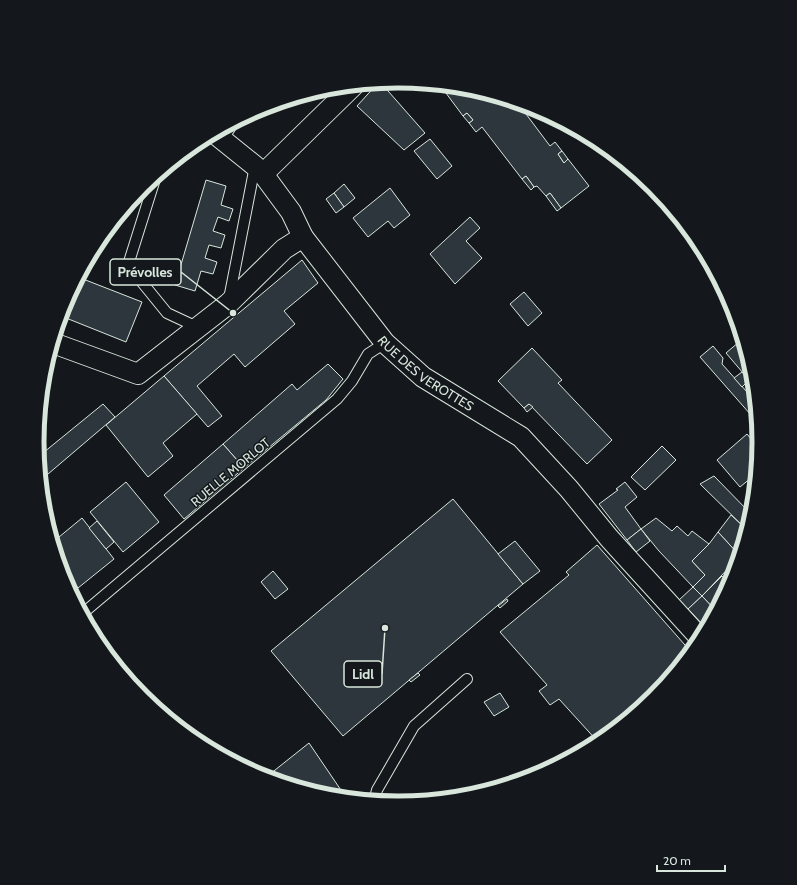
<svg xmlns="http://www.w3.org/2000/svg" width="797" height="885" viewBox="0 0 797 885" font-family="Cabin,sans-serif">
  <rect width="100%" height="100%" fill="#14181c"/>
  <g fill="#2c363c" stroke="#d8e6dc">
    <path d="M 378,83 L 381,83 L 425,133 L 404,150 L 357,106 Z"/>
    <path d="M 440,85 L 469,88 L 502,98 L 508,107 L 515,102 L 517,102 L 550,146 L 555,142 L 562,151 L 558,154 L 564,163 L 568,159 L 589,186 L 561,208 L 550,193 L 546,196 L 537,186 L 534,187 L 526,176 L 522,179 L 482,127 L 476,132 L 469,123 L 473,120 L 467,113 L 463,116 Z"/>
    <path d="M 467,113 L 473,120 L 469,123 L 463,116 Z"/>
    <path d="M 430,139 L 452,166 L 437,179 L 414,151 Z"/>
    <path d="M 562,151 L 568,159 L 564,163 L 558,154 Z"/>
    <path d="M 526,176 L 534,187 L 531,190 L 522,179 Z"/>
    <path d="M 206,180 L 226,186 L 221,205 L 233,209 L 229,221 L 218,217 L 213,231 L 225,235 L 221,248 L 209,245 L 205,258 L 217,262 L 213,274 L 201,271 L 195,291 L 175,285 Z"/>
    <path d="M 344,184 L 355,198 L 344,207 L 334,193 Z"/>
    <path d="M 390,188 L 410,215 L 394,228 L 388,221 L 368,237 L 353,218 Z"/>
    <path d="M 334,193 L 344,207 L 336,213 L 326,199 Z"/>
    <path d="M 550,193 L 561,208 L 557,211 L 546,196 Z"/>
    <path d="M 470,217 L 480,228 L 466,241 L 482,258 L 455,284 L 430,254 Z"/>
    <path d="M 302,260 L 318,283 L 284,311 L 295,324 L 245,367 L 234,354 L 197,386 L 222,416 L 208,427 L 164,376 Z"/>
    <path d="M 83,269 L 87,271 L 83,279 L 142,302 L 126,342 L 61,316 L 65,304 Z"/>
    <path d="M 524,292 L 542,313 L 528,326 L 510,304 Z"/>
    <path d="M 739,342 L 747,352 L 753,372 L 755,387 L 726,353 Z"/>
    <path d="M 713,346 L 723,358 L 722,364 L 756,402 L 758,423 L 700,357 Z"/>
    <path d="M 532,348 L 562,380 L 558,383 L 612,440 L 587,464 L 529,404 L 524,408 L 498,381 Z"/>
    <path d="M 328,364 L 343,379 L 326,400 L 244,468 L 223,444 L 292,384 L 297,390 Z"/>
    <path d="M 742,372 L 749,380 L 742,387 L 734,378 Z"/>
    <path d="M 164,376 L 197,414 L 163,443 L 173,456 L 148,477 L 106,425 Z"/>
    <path d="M 103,404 L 115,417 L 41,480 L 38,457 Z"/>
    <path d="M 529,404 L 533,407 L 527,412 L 524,408 Z"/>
    <path d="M 747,434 L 757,446 L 760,443 L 757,473 L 740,487 L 717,460 Z"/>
    <path d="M 223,444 L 244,468 L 184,519 L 164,495 Z"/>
    <path d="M 662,446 L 676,460 L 645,490 L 631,477 Z"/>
    <path d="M 714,476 L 752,515 L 748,531 L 700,484 Z"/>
    <path d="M 126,482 L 159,522 L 123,552 L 90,512 Z"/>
    <path d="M 625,482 L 637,497 L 625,507 L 641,529 L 627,540 L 599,504 L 618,490 L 616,489 Z"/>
    <path d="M 453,499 L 523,584 L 343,736 L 271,651 Z"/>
    <path d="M 731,515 L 748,531 L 740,556 L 718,532 Z"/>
    <path d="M 82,518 L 114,559 L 78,588 L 60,565 L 53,542 Z"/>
    <path d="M 656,518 L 672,531 L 677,526 L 688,536 L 692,531 L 709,544 L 692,561 L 705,575 L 693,587 L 659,551 L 641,529 Z"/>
    <path d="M 97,521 L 114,542 L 106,549 L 89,528 Z"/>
    <path d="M 641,529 L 650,541 L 636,552 L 627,540 Z"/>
    <path d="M 718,532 L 740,556 L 702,596 L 693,587 L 705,575 L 692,561 L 709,544 Z"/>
    <path d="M 515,541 L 540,571 L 523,584 L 498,554 Z"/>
    <path d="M 597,545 L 692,653 L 654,698 L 599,743 L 559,699 L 550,705 L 539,691 L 547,685 L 500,632 L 569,575 L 566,572 Z"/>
    <path d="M 273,571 L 288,589 L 275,599 L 261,582 Z"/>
    <path d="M 722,576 L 731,583 L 707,628 L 704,626 L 716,611 L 702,596 Z"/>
    <path d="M 693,587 L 702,596 L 688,609 L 679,600 Z"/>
    <path d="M 702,596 L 716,611 L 704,626 L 688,609 Z"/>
    <path d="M 507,599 L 508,601 L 500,608 L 498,606 Z"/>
    <path d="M 418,673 L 420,675 L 411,682 L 409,680 Z"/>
    <path d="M 500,693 L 509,707 L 494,716 L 484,702 Z"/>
    <path d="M 309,743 L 347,799 L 328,797 L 265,778 Z"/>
  </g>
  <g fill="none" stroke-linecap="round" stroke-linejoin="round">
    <g stroke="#d8e6dc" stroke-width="12">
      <g id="lane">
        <path d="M 223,139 L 230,128 L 231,124"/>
        <path d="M 156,176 L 128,265 L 167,313 L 197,327"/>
        <path d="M 229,299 L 255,166"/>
        <path d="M 82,614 L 337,399 L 352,381 L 368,354 L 385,343"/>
        <path d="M 374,802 L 377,790 L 414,726 L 467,679"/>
      </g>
    </g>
    <g stroke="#d8e6dc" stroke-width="22">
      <g id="street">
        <path id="s1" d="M 214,133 L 255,166 L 263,174 L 291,212 L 303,237 L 385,343 L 423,377 L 521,437 L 569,489 L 609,538 L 701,639"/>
        <path d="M 263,174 L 353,86"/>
        <path d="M 53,343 L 138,374 L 228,304 L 284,249 L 303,237"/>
      </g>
    </g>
    <use href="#lane" stroke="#14181c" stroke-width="10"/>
    <use href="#street" stroke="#14181c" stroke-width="20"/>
  </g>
  <g text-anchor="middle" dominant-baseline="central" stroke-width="3" stroke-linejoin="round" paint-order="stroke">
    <g font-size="13" fill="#d8e6dc" stroke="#14181c">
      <text stroke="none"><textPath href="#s1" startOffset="324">RUE DES VEROTTES</textPath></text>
      <text transform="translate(230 472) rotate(-40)">RUELLE MORLOT</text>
    </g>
  </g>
  <path d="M0 0H797V885H0ZM44 442a354 354 0 1 1 708 0a354 354 0 1 1-708 0Z" fill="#14181c" fill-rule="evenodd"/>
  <path fill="none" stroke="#d8e6dc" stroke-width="5" d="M44 442a354 354 0 1 1 708 0a354 354 0 1 1-708 0Z"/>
  <path fill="none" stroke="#d8e6dc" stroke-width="1.5" d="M233 313L181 272M385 628L382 674"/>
  <g fill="#d8e6dc" stroke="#14181c" stroke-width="1.5">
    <circle cx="233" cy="313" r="4"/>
    <circle cx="385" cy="628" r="4"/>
  </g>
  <g fill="#14181c" stroke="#d8e6dc" stroke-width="1.5">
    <rect x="110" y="259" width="71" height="26" rx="4"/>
    <rect x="344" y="661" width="38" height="26" rx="4"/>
  </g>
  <g font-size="14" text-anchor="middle" font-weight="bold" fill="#d8e6dc">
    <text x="145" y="277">Prévolles</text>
    <text x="363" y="679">Lidl</text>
  </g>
  <path d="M657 865v6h68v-6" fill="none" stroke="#d8e6dc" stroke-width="2"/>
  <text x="663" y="865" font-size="12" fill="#d8e6dc" stroke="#14181c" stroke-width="3" paint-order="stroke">20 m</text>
</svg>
